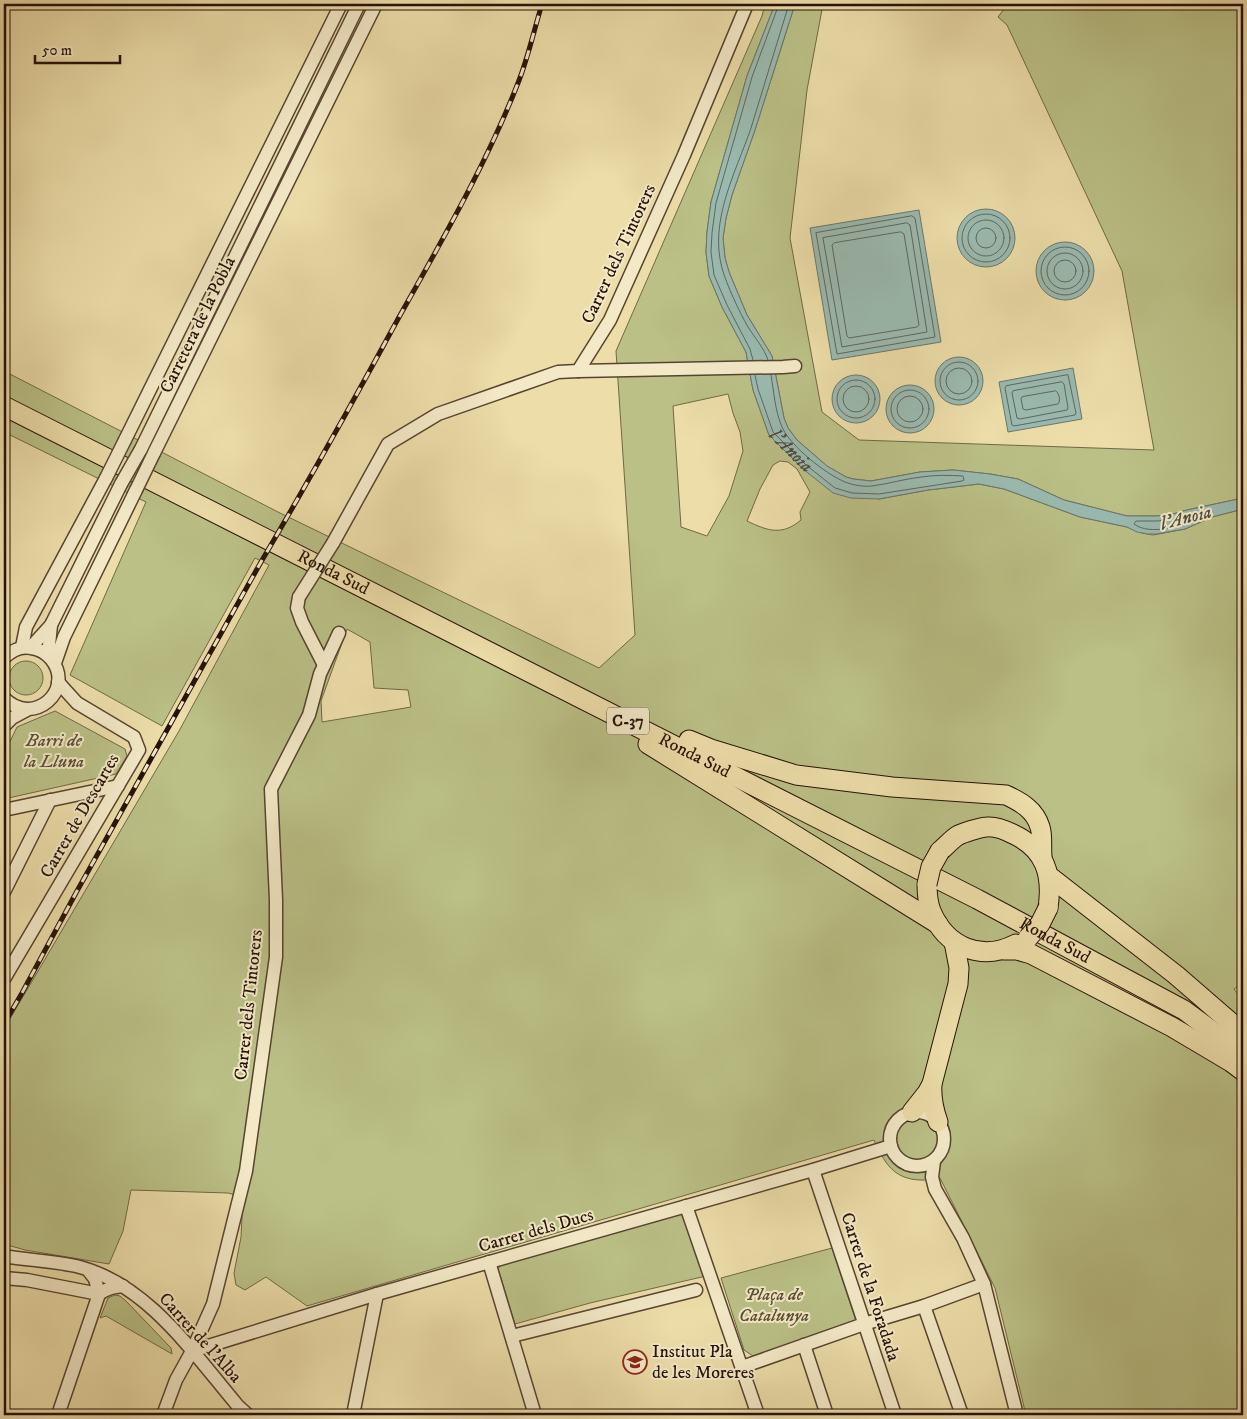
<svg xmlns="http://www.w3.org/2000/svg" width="1247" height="1419" viewBox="0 0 1247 1419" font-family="'IM FELL DW Pica',serif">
  <rect width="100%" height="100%" fill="#ecdda9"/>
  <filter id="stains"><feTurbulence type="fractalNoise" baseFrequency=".004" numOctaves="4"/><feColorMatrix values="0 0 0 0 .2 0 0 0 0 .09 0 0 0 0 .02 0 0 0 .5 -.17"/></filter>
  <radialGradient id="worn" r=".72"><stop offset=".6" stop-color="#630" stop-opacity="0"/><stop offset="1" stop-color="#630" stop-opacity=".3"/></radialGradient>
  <g fill="#bac086" stroke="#706846" fill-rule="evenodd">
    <path d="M 765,4 L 775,4 L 747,76 L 711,202 L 707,232 L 706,252 L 709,276 L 722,307 L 746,352 L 753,390 L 769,435 L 803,469 L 879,499 L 928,490 L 979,484 L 1004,489 L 1080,517 L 1127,527 L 1142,533 L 1153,535 L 1185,529 L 1212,517 L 1243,509 L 1243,983 L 1234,989 L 1243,1000 L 1243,1415 L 1026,1415 L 995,1288 L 940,1178 C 934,1178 926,1181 920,1180 C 893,1179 884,1162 874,1140 L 307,1306 L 266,1277 L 245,1290 L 236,1285 L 234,1273 L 241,1237 L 243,1197 L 228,1193 L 131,1190 L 123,1231 L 109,1264 L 25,1250 L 4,1244 L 4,1029 L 179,731 L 269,565 L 255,558 L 162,726 L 70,675 L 146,502 L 4,432 L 4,371 L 278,512 L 599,668 L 635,635 L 616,351 L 762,16 ZM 728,394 L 733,413 L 740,432 L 743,451 L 729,496 L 707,536 L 681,527 L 673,406 ZM 780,461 L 788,462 L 797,469 L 810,492 L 800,512 L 801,520 C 782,536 768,531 747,521 L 760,489 L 773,465 ZM 347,629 L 370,642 L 374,688 L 408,690 L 411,707 L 322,722 L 321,701 Z"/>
    <path d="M 795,4 L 823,4 L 807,90 L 790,238 L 822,412 L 859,440 L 1154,450 L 1122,271 L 1007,25 L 998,17 L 1004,9 L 1003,4 L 1243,4 L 1243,498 L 1187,510 L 1173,514 L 1157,516 L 1127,516 L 1064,500 L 1018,479 L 990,474 L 953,470 L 920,472 L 871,481 L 853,479 L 846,477 L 827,466 L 797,440 L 788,428 L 784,418 L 772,356 L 747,315 L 729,272 L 725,258 L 723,238 L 726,218 L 732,195 L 755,130 Z"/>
    <circle cx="26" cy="678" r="17"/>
    <path d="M 55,711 L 125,749 L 127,756 L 116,774 L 4,799 L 4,754 L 17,727 Z"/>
    <path d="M 680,1212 L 686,1220 L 706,1276 L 590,1303 L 515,1324 L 498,1269 L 503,1263 Z"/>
    <path d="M 832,1248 L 856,1321 L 753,1356 L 744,1350 L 721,1278 Z"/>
    <path d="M 115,1295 L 120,1296 L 126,1301 L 171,1348 L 172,1354 L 106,1316 L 100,1318 L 108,1298 Z"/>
  </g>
  <g fill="#9abab0" stroke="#6b766c">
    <path d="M 775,4 L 795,4 L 755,130 L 732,195 L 726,218 L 723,238 L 725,258 L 729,272 L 747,315 L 772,356 L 784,418 L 788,428 L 797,440 L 827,466 L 846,477 L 853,479 L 871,481 L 920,472 L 953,470 L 990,474 L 1018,479 L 1064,500 L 1127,516 L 1157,516 L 1173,514 L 1187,510 L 1243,498 L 1243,509 L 1212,517 L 1185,529 L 1156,534 L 1148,534 L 1137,532 L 1127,527 L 1080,517 L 1004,489 L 979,484 L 928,490 L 879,499 L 851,498 L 833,493 L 803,469 L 769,435 L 753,390 L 746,352 L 722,307 L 709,276 L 706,252 L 707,232 L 711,202 L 747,76 Z"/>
    <circle cx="986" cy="238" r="29"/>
    <path d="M 919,210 L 941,342 L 832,360 L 810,228 Z"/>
    <circle cx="1065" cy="271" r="29"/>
    <circle cx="959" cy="381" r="24"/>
    <path d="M 1073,368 L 1082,419 L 1008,432 L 999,382 Z"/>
    <circle cx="856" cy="399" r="24"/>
    <circle cx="910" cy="409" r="24"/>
  </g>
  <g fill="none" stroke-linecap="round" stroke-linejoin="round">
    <g stroke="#60665c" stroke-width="1">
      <circle cx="986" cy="238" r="24"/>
      <path d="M 912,216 L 915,218 L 935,337 L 837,354 L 816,233 Z"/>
      <circle cx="986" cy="238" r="18"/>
      <path d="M 907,223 L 910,225 L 927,332 L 842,347 L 823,238 Z"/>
      <circle cx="986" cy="238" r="10"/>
      <path d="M 901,232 L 904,234 L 919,325 L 917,327 L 849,338 L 847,336 L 832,245 L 834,243 Z"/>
      <circle cx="1065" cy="271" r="24"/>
      <circle cx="1065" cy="271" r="18"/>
      <circle cx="1065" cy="271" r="11"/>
      <path d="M 753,360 L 750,349 L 727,305 L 714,275 L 711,252 L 712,233 L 716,203 L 752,77 L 779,4"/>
      <path d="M 768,360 C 764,348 755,338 748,327 C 739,311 727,286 722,268 C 709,220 736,172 751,128 C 764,87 776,45 789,4"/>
      <circle cx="959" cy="381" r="19"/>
      <circle cx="959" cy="381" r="13"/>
      <path id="s1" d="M 755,375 L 758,389 L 773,432 L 806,465 L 835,488 L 852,493 L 879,494 L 962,481 L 964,480 L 963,476 C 949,475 934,475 921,477 C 904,479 888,484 872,486 C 863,487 853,485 845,482 C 826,474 791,447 782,427 C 775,411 774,392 771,375"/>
      <path d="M 1068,375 L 1076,413 L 1075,415 L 1014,426 L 1012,425 L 1005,388 L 1006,386 Z"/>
      <circle cx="856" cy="399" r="19"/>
      <path d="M 1062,382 L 1064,384 L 1068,408 L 1067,410 L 1020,419 L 1017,418 L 1012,393 L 1013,391 Z"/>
      <circle cx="856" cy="399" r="13"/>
      <circle cx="910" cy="409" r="19"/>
      <path d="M 1056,391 C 1059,393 1061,401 1058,404 L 1026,410 L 1023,409 L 1021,399 L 1022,397 Z"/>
      <circle cx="910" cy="409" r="13"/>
      <path d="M 1196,513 L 1198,515 L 1198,518 C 1182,526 1150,536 1134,524 L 1136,521 L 1158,521 L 1177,518 Z"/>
    </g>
    <g stroke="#574430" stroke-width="15">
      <g id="minor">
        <path d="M 578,371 L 783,367 L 795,366"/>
        <path d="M 125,440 L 341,4"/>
        <path d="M 141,449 L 359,4"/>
        <path d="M 154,453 L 376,4"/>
        <path d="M 333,543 L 388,444 L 438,414 L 558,372 L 578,371 L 610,320 L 684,155 L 747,4"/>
        <path d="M 299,597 L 297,608 L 302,622 L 324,665"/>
        <path d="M 22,647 L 26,627 L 106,478"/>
        <path d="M 31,647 L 51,625 L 121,484"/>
        <path d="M 48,655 L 51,625"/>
        <path d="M 4,658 C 11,651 21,646 31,648 C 39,649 46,653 51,659 C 76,690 33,728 4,698"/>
        <path d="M 55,663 L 64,637 L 136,490"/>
        <path d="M 4,726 L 12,718 L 27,710"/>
        <path d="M 4,810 L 118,786"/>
        <path d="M 4,892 L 50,800"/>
        <path d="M 4,979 L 139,750 L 134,737 L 77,703 L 58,682"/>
        <circle cx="917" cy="1139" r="27"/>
        <path d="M 934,1161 L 932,1177 L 935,1189 L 963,1238 L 984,1284 L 1017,1415"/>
        <path d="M 813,1170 L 895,1415"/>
        <path d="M 686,1206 L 758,1415"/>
        <path d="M 4,1256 C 27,1260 52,1261 76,1266 C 147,1283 193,1353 238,1406 L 248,1415"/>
        <path d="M 489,1262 L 535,1415"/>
        <path d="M 4,1278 L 27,1280 L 99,1294 C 107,1288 114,1287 123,1286"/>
        <path d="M 924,1306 L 962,1415"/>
        <path d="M 512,1336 L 696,1290"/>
        <path d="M 804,1345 L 827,1415"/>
        <path d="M 192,1351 L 377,1294 L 813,1170 L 891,1146"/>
        <path d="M 742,1367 L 864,1324 L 924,1306 L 984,1284"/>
        <path d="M 58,1415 L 99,1294 L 95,1279 L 88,1270"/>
        <path d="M 163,1415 L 176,1380 L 192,1351 L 213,1304 L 246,1171 L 276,957 L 276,900 L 271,789 L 309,715 L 320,674 L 339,633"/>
        <path d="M 353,1415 L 377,1294"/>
      </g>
    </g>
    <g stroke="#251107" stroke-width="21">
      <g id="highway">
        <path id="s2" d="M 4,406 L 977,899 L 1184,1010 L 1243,1054"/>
        <path d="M 689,740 L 711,749 L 796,775 L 892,787 L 1006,795 C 1021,802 1035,810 1040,827 C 1043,836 1041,847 1042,856"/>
        <path d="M 648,744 L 938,924"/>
        <path d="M 940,851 C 945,847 951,840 957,836 C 962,833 981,827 987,827 C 996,826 1005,830 1013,834 C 1045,849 1053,874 1048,908"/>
        <path d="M 1049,876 L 1176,975 L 1243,1033"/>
        <path d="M 927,884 C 927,893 928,903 931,911 C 946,947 981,962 1016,944"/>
        <path d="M 1004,950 L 1017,950 L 1031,954 L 1172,1027 L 1231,1062 L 1243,1071"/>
        <path d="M 912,1112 L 927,1093 L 932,1084"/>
        <path d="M 938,1122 C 933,1108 931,1098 932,1084 L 958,984 L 959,968 L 954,942"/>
      </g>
    </g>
    <use href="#minor" stroke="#f3e9c7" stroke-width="12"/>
    <use href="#highway" stroke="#ecdda9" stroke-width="19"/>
    <g stroke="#251107" stroke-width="5">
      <path id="rail" d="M 4,1024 L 22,993 L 77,891 L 261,562 C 308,482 354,400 398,319 C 441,242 486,165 518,83 C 528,58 534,30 542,4"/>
    </g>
    <use href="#rail" stroke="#f3e9c7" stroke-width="3" stroke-dasharray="9" stroke-linecap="butt"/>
    <g stroke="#574430" stroke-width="15" stroke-linecap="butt">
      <g id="minor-bridge">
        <path d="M 106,478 L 125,440"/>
        <path d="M 121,484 L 141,449"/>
        <path d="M 136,490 L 154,453"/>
        <path d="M 299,597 L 333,543"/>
      </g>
    </g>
    <g stroke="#251107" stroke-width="21" stroke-linecap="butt">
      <g id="highway-bridge">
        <path d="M 927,884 L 931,867 L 940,851"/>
        <path d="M 1028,938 L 1040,924 L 1048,908"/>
      </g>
    </g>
    <use href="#minor-bridge" stroke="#f3e9c7" stroke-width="12"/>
    <use href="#highway-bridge" stroke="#ecdda9" stroke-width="19"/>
  </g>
  <defs>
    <g id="school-ring" transform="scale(1.25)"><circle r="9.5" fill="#f3e9c7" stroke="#8f2418" stroke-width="1.5"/><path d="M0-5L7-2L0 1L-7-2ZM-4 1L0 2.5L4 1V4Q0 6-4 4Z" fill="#8f2418"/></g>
  </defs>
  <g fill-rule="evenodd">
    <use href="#school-ring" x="635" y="1362"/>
  </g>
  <g text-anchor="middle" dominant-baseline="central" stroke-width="4" stroke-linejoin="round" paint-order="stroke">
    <rect fill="#f3e9c7" stroke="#635241" stroke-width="1" x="607" y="707.5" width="42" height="27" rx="4"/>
    <g font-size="16" font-weight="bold" fill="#251107">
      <text x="628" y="721">C-37</text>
    </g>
    <g font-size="18" fill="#251107" stroke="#f3e9c7">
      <text transform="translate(619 254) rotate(-65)">Carrer dels Tintorers</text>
      <text transform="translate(198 325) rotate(-64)">Carretera de la Pobla</text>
      <text stroke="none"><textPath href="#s2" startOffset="369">Ronda Sud</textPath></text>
      <text stroke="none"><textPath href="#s2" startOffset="774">Ronda Sud</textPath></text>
      <text transform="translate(80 816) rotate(-60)">Carrer de Descartes</text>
      <text stroke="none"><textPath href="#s2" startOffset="1179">Ronda Sud</textPath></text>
      <text transform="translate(249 1005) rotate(-84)">Carrer dels Tintorers</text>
      <text transform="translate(536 1231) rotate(-16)">Carrer dels Ducs</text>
      <text transform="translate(870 1287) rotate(72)">Carrer de la Foradada</text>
      <text transform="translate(200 1338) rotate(48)">Carrer de l'Alba</text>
    </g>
    <g font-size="18" font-style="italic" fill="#594e33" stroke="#f3e9c7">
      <text x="54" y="741">Barri de<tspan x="54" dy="21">la Lluna</tspan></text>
      <text x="774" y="1295">Plaça de<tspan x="774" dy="21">Catalunya</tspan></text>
    </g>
    <g font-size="18" fill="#251107" stroke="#f3e9c7" text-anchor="start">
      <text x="652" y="1352">Institut Pla<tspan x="652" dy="21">de les Moreres</tspan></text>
    </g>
    <g font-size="19" font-style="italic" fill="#4e4c42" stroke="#f3e9c7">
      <text stroke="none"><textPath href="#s1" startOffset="86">l'Anoia</textPath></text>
      <text transform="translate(1186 518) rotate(-14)">l'Anoia</text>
    </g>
  </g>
  <rect width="1247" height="1419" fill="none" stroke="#ecdda9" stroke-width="20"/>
  <rect x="5" y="5" width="1237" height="1409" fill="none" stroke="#251107" stroke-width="2.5"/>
  <rect x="10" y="10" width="1227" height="1399" fill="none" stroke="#251107"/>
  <path d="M35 55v8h85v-8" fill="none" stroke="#251107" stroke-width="2.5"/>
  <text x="42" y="55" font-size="15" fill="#251107" stroke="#f3e9c7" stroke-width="4" paint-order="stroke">50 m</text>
  <rect width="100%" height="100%" filter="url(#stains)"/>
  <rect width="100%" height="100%" fill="url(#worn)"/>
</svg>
